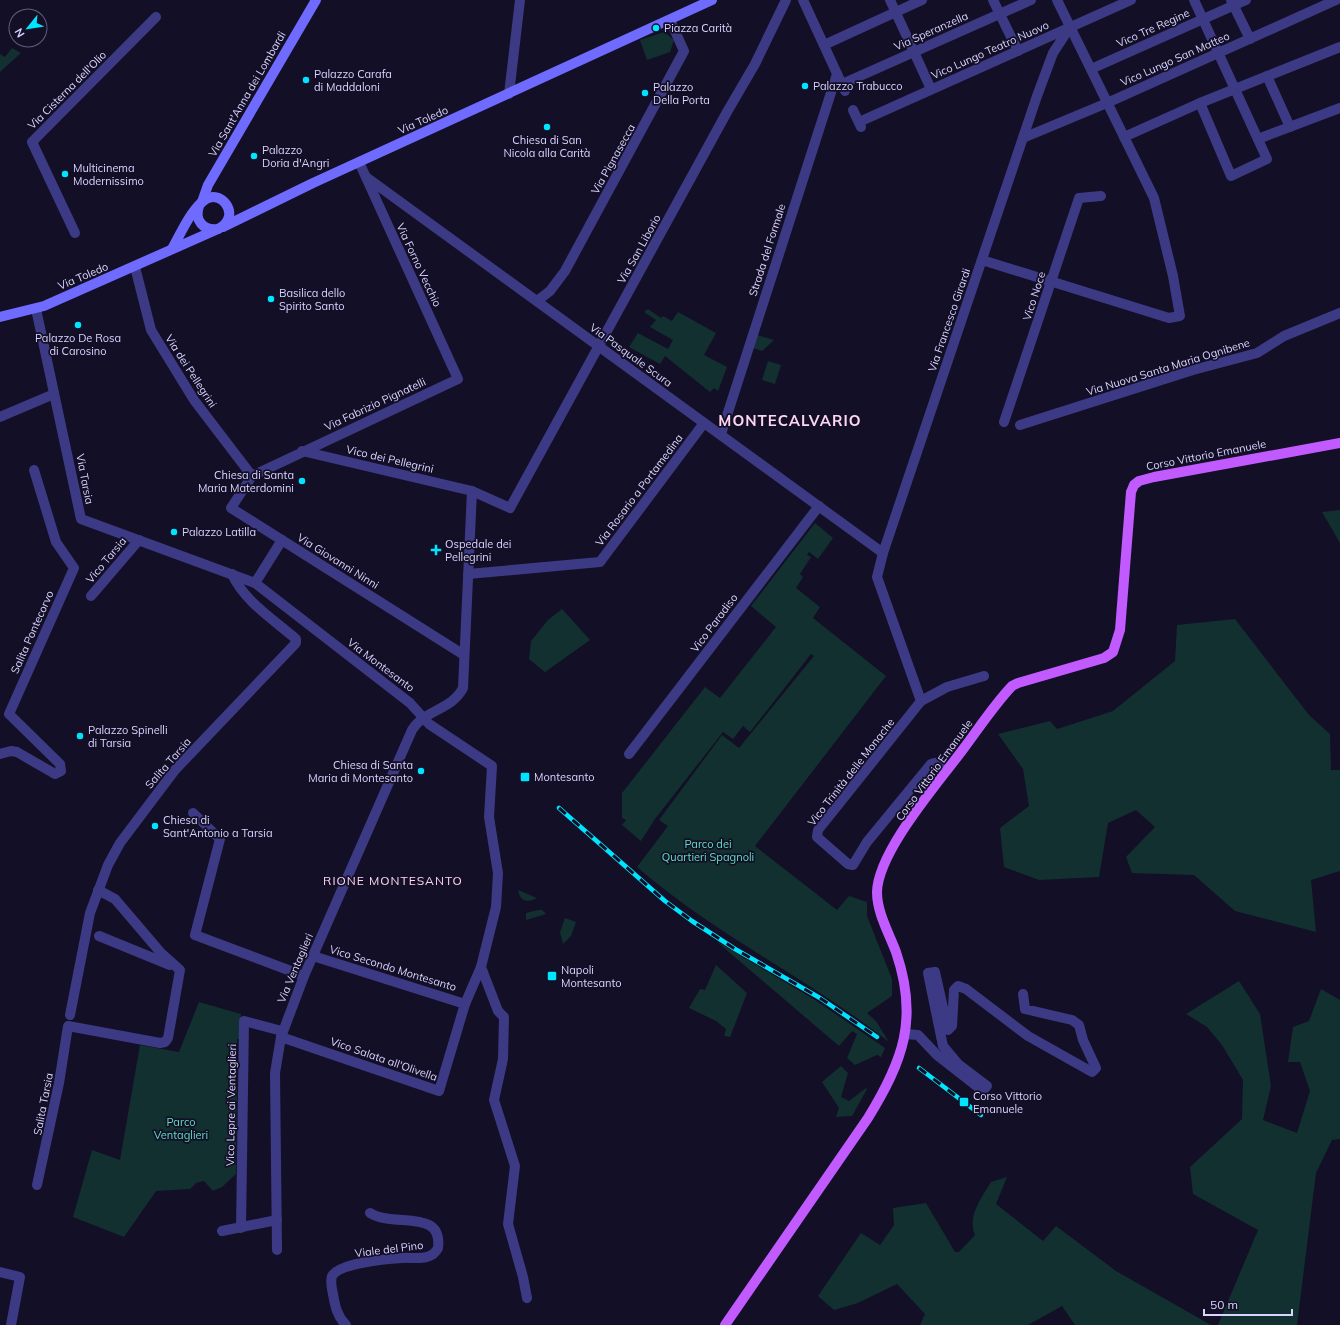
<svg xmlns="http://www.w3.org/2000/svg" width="1340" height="1325" viewBox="0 0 1340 1325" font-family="Mulish,sans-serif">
  <rect width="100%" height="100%" fill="#130f26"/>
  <g fill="#12302f">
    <path d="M 664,32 L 674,40 L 670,52 L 647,60 L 640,40 Z"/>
    <path d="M 12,48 L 21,53 L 0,72 L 0,54 L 5,57 Z"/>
    <path d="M 648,309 L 661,318 L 663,316 L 672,321 L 678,312 L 716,333 L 704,355 L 727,367 L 718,391 L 714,388 L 710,392 L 665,356 L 660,364 L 629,347 L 638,333 L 668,349 L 673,340 L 650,327 L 656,320 L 644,312 Z"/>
    <path d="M 757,335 L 774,340 L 762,351 L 753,348 Z"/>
    <path d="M 768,361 L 781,365 L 775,384 L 762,380 Z"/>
    <path d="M 1340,510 L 1340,543 L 1322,512 Z"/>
    <path d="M 815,523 L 833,538 L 818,559 L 809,552 L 807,555 L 811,557 L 800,574 L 803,577 L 796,588 L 820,607 L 813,618 L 886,676 L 755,846 L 837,910 L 849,896 L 867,902 L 867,916 L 892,979 L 892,996 L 867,1013 L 876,1021 L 889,1042 C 808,978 714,934 637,867 L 668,826 L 659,820 L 722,735 L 739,748 L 814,656 L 811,654 L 750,732 L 743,726 L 733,739 L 723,732 L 655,819 L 641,841 L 622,825 L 626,820 L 622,818 L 622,793 L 705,687 L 720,698 L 776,627 L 751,606 Z"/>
    <path d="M 562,609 L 590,640 L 545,672 L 529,659 L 531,641 L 548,620 Z"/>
    <path d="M 1235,619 L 1309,715 L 1330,734 L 1331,770 L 1340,770 L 1340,871 L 1311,880 L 1316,932 L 1235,911 L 1194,875 L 1132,873 L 1126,857 L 1155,827 L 1136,810 L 1108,823 L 1099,877 L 1039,880 L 1004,867 L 1000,828 L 1029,806 L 1023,769 L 998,734 L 1050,721 L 1057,729 L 1113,711 L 1175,661 L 1177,625 Z"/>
    <path d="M 518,890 L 537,898 C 528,903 520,902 518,890 Z"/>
    <path d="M 538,910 L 542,910 L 546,914 L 526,920 L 526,913 Z"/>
    <path d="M 565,918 L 576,922 L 571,936 L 563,944 L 560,932 Z"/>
    <path d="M 716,941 L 815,1000 L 885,1048 L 881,1057 L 877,1055 L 855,1065 L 847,1058 L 857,1034 L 852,1031 L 839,1046 Z"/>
    <path d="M 716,965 L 747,993 L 730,1037 L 724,1036 L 726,1029 L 716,1021 L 689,1008 L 700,989 L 705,990 Z"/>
    <path d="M 1239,981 L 1260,1014 L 1271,1086 L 1263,1120 L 1297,1133 L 1310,1091 L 1300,1062 L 1288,1062 L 1293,1027 L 1309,1021 L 1321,989 L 1340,1000 L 1340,1139 L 1332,1140 L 1316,1173 L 1297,1325 L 1218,1325 L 1258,1230 L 1193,1194 L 1190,1167 L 1242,1119 L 1243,1080 L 1222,1045 L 1207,1027 L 1186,1014 Z"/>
    <path d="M 199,1002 L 241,1014 L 239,1039 L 237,1039 L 237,1076 L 229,1087 L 237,1087 L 236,1174 L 222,1187 L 213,1191 L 204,1181 L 196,1183 L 190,1189 L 156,1191 L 124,1237 L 73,1217 L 92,1150 L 120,1160 L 140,1045 L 179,1052 Z"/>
    <path d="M 841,1066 L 848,1073 L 841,1097 L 849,1101 L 866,1088 L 867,1089 L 852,1116 L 836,1117 L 839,1108 L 822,1082 Z"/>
    <path d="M 1007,1177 L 996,1204 L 1043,1241 L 1056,1226 L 1116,1271 L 1211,1325 L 1075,1325 L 1062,1306 L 1028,1325 L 920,1325 L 925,1314 L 897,1284 L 858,1303 L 834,1310 L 818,1296 L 861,1233 L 880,1245 L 894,1225 L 893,1208 L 926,1203 L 955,1252 L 959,1252 L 975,1235 C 967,1216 981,1199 991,1182 Z"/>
  </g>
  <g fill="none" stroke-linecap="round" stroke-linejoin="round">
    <g stroke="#3d3a85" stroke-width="10">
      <path d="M 803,0 L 845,91"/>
      <path d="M 890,0 L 931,89"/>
      <path d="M 993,0 L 1018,51"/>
      <path d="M 1194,0 L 1267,159 L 1231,176 L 1200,103"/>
      <path d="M 1231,0 L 1250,39"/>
      <path d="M 824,45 L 922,0"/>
      <path d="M 1091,69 L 1246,0"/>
      <path d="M 1267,76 L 1290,127"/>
      <path d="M 842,84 L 1031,0"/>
      <path d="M 509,94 L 520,0"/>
      <path d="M 853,110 L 861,127"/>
      <path d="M 859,122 L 1131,0"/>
      <path d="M 1124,137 L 1200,103 L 1340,47"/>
      <path d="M 1023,138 L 1107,103 L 1336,0"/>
      <path d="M 1258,139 L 1340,108"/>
      <path d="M 359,162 L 458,379 L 252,476 L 231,508 L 464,655"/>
      <path d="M 366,177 L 883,553"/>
      <path d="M 75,233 L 32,142 L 156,17"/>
      <path d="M 982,260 L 1169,318 L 1180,316 L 1173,276 L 1154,198 L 1057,0"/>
      <path d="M 135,267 L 151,330 L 194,400 L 252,476"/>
      <path d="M 537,301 L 550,291 L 565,271 L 684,51 L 670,20"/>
      <path d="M 36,309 L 81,519 L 255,583 L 410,703 L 429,724 L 492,766 L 489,817 L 498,873 L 496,907 L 481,967 L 465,1004 L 439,1091 L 281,1037"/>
      <path d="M 0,417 L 54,394"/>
      <path d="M 1004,422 L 1079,198 L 1101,196"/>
      <path d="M 1020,425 L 1193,370 L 1257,353 L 1284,336 L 1340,313"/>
      <path d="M 721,434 L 837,74"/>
      <path d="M 302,451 L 472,491 L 510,508 L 727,112 L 755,64 L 786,0"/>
      <path d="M 468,574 L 600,562 L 704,423"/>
      <path d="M 255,583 L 282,540"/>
      <path d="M 91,596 L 139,540"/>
      <path d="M 921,701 L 877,577 L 883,553 L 1037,96 L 1053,53 L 1070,27"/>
      <path d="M 0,754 L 11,751 L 17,752 L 55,774 L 61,771 L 60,764 L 9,714 L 74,568 L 56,542 L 34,470"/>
      <path d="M 629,754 L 819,506"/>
      <path d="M 948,769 C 942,764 938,761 931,764 L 867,842 L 853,865 L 848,864 L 817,837 L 818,830 L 921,701 L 947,687 L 984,676"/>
      <path d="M 193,813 L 220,839 L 195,935 L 304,976"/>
      <path d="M 99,936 L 170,965"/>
      <path d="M 313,956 L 465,1004"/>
      <path d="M 481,967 L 498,1011 L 504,1017 L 503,1059 L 494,1100 L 515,1166 L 508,1224 L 523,1277 L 527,1298"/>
      <path d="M 70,1015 L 90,913 L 108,865 L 120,843 L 175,770 L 296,643 L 296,639 C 274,620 244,601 232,574"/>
      <path d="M 905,1034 L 918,1035 L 937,1055 L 983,1091 L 987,1086 L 958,1064 L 943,1046 L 928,973 L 935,972 L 948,1030 L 952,1026 L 954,990 L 958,986 L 966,989 L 1028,1036 L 1092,1072 L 1096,1068 L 1083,1040 L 1079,1025 L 1072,1020 L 1025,1009 L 1023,994"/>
      <path d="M 37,1185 L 59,1083 L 68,1026 L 160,1043 L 165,1042 L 168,1038 L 180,970 L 161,953 L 115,899 L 98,890"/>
      <path d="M 241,1228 L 244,1021 L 282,1031"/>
      <path d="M 222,1231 L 277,1220"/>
      <path d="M 277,1250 L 275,1073 L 281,1037 L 304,976 L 412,730 C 424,710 452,710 463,688 L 472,491"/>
      <path d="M 0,1272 L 20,1277 L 11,1325"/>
      <path d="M 346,1325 C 337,1316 335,1306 333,1294 C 332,1289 330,1282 332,1276 C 339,1263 387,1259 402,1258 C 414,1257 431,1262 438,1248 C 443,1208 394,1228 370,1213"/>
    </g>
    <g stroke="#6f6bff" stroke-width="10">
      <path d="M 202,202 L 208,185 L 316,0"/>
      <path d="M 199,206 C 194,220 203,231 218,229"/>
      <path d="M 223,227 L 313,183 L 712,0"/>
      <path d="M 0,317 L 44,306 L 218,229 C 244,216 219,185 202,202 C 189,214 181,233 172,249"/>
    </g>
    <path stroke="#c25bff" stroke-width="10" d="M 725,1325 L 868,1118 C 903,1061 919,1019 896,952 C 889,933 877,913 877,892 C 878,851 939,782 964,748 C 979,728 994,705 1012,686 L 1018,683 L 1104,658 L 1113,652 L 1120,630 L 1131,492 L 1134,485 L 1139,481 L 1154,477 L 1340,443"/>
    <g stroke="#00e5ff" stroke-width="4.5">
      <g id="rail">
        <path d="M 559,808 L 665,901 L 692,921 L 735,949 L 820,998 L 877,1037"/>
        <path d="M 919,1068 L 981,1115"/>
      </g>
    </g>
    <use href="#rail" stroke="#130f26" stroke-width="3" stroke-dasharray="9" stroke-linecap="butt"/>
  </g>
  <g fill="#00e5ff" stroke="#130f26" stroke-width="1.5">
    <circle cx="656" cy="28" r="4"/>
    <circle cx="306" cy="80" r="4"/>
    <circle cx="805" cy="86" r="4"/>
    <circle cx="645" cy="93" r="4"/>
    <circle cx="547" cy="127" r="4"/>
    <circle cx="254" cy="156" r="4"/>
    <circle cx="65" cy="174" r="4"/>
    <circle cx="271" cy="299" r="4"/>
    <circle cx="78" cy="325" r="4"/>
    <circle cx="302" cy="481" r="4"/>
    <circle cx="174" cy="532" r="4"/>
    <path d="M434 544h4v4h4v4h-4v4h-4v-4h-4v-4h4z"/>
    <circle cx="80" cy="736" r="4"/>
    <circle cx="421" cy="771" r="4"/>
    <rect x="520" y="772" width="10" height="10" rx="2"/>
    <circle cx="155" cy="826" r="4"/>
    <rect x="547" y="971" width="10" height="10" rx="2"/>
    <rect x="959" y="1097" width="10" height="10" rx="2"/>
  </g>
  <g text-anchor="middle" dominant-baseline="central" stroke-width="3.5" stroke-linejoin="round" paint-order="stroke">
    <g font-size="11" fill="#d9d4ff" stroke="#130f26" text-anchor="start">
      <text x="664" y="28">Piazza Carità</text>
      <text x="314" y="74">Palazzo Carafa<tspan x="314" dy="13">di Maddaloni</tspan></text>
      <text x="813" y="86">Palazzo Trabucco</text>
      <text x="653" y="87">Palazzo<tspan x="653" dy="13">Della Porta</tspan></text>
      <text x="547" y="140" text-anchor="middle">Chiesa di San<tspan x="547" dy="13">Nicola alla Carità</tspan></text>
      <text x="262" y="150">Palazzo<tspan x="262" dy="13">Doria d'Angri</tspan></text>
      <text x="73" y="168">Multicinema<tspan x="73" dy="13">Modernissimo</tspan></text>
      <text x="279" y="293">Basilica dello<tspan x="279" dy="13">Spirito Santo</tspan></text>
      <text x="78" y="338" text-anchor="middle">Palazzo De Rosa<tspan x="78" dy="13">di Carosino</tspan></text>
      <text x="294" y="475" text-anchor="end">Chiesa di Santa<tspan x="294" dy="13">Maria Materdomini</tspan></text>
      <text x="182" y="532">Palazzo Latilla</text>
      <text x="445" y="544">Ospedale dei<tspan x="445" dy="13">Pellegrini</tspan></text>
      <text x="88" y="730">Palazzo Spinelli<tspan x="88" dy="13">di Tarsia</tspan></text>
      <text x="413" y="765" text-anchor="end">Chiesa di Santa<tspan x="413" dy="13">Maria di Montesanto</tspan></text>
      <text x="534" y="777">Montesanto</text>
      <text x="163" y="820">Chiesa di<tspan x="163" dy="13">Sant'Antonio a Tarsia</tspan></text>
      <text x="561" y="970">Napoli<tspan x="561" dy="13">Montesanto</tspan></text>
      <text x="973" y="1096">Corso Vittorio<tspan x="973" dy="13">Emanuele</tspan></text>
    </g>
    <g font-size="11" fill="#d9d4ff" stroke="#130f26">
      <text transform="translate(1153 28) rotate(-24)">Vico Tre Regine</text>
      <text transform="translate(931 31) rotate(-24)">Via Speranzella</text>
      <text transform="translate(990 50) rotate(-24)">Vico Lungo Teatro Nuovo</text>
      <text transform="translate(1175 59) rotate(-24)">Vico Lungo San Matteo</text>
      <text transform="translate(67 90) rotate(-45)">Via Cisterna dell'Olio</text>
      <text transform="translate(247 94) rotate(-60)">Via Sant'Anna dei Lombardi</text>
      <text transform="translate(423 120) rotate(-24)">Via Toledo</text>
      <text transform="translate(613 159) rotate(-61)">Via Pignasecca</text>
      <text transform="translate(639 249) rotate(-61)">Via San Liborio</text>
      <text transform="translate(767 250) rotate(-72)">Strada del Formale</text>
      <text transform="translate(419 265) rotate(65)">Via Forno Vecchio</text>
      <text transform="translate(83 276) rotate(-23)">Via Toledo</text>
      <text transform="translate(1034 296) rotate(-72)">Vico Noce</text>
      <text transform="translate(949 320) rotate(-71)">Via Francesco Girardi</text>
      <text transform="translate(631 355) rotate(36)">Via Pasquale Scura</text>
      <text transform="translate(1168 367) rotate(-17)">Via Nuova Santa Maria Ognibene</text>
      <text transform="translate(191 371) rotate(57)">Via dei Pellegrini</text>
      <text transform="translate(375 404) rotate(-25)">Via Fabrizio Pignatelli</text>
      <text transform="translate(1206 455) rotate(-11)">Corso Vittorio Emanuele</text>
      <text transform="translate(390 459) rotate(13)">Vico dei Pellegrini</text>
      <text transform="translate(85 479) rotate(79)">Via Tarsia</text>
      <text transform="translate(639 490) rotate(-53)">Via Rosario a Portamedina</text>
      <text transform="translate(106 560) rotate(-50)">Vico Tarsia</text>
      <text transform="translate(338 561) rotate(32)">Via Giovanni Ninni</text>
      <text transform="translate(714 623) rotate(-53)">Vico Paradiso</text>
      <text transform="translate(32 632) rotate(-66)">Salita Pontecorvo</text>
      <text transform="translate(381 665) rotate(37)">Via Montesanto</text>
      <text transform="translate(168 763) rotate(-49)">Salita Tarsia</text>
      <text transform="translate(934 770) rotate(-54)">Corso Vittorio Emanuele</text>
      <text transform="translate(851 772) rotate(-52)">Vico Trinità delle Monache</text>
      <text transform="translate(295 968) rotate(-67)">Via Ventaglieri</text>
      <text transform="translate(393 968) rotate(17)">Vico Secondo Montesanto</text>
      <text transform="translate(384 1059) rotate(19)">Vico Salata all'Olivella</text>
      <text transform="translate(43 1104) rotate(-79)">Salita Tarsia</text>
      <text transform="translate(231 1105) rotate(-89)">Vico Lepre ai Ventaglieri</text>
      <text transform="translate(389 1249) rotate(-7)">Viale del Pino</text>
    </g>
    <g font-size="11" fill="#5fe0c0" stroke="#130f26">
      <text x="708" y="844">Parco dei<tspan x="708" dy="13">Quartieri Spagnoli</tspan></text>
      <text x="181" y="1122">Parco<tspan x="181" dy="13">Ventaglieri</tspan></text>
    </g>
    <g font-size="12" letter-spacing="1" fill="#ffd6f0" stroke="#130f26">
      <text x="393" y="880">RIONE MONTESANTO</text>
    </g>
    <g font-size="15" font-weight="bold" letter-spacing="1" fill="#ffd6f0" stroke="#130f26">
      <text x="790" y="420">MONTECALVARIO</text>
    </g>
  </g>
  <g transform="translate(28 28) rotate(240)"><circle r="19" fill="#130f26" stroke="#625e7d"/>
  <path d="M0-3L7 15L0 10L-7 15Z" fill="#00e5ff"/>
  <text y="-6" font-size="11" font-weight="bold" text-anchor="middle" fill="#d9d4ff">N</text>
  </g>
  <path d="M1204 1309v6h88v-6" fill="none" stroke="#d9d4ff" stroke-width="2"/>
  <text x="1210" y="1309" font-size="12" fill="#d9d4ff" stroke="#130f26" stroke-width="3" paint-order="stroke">50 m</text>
</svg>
